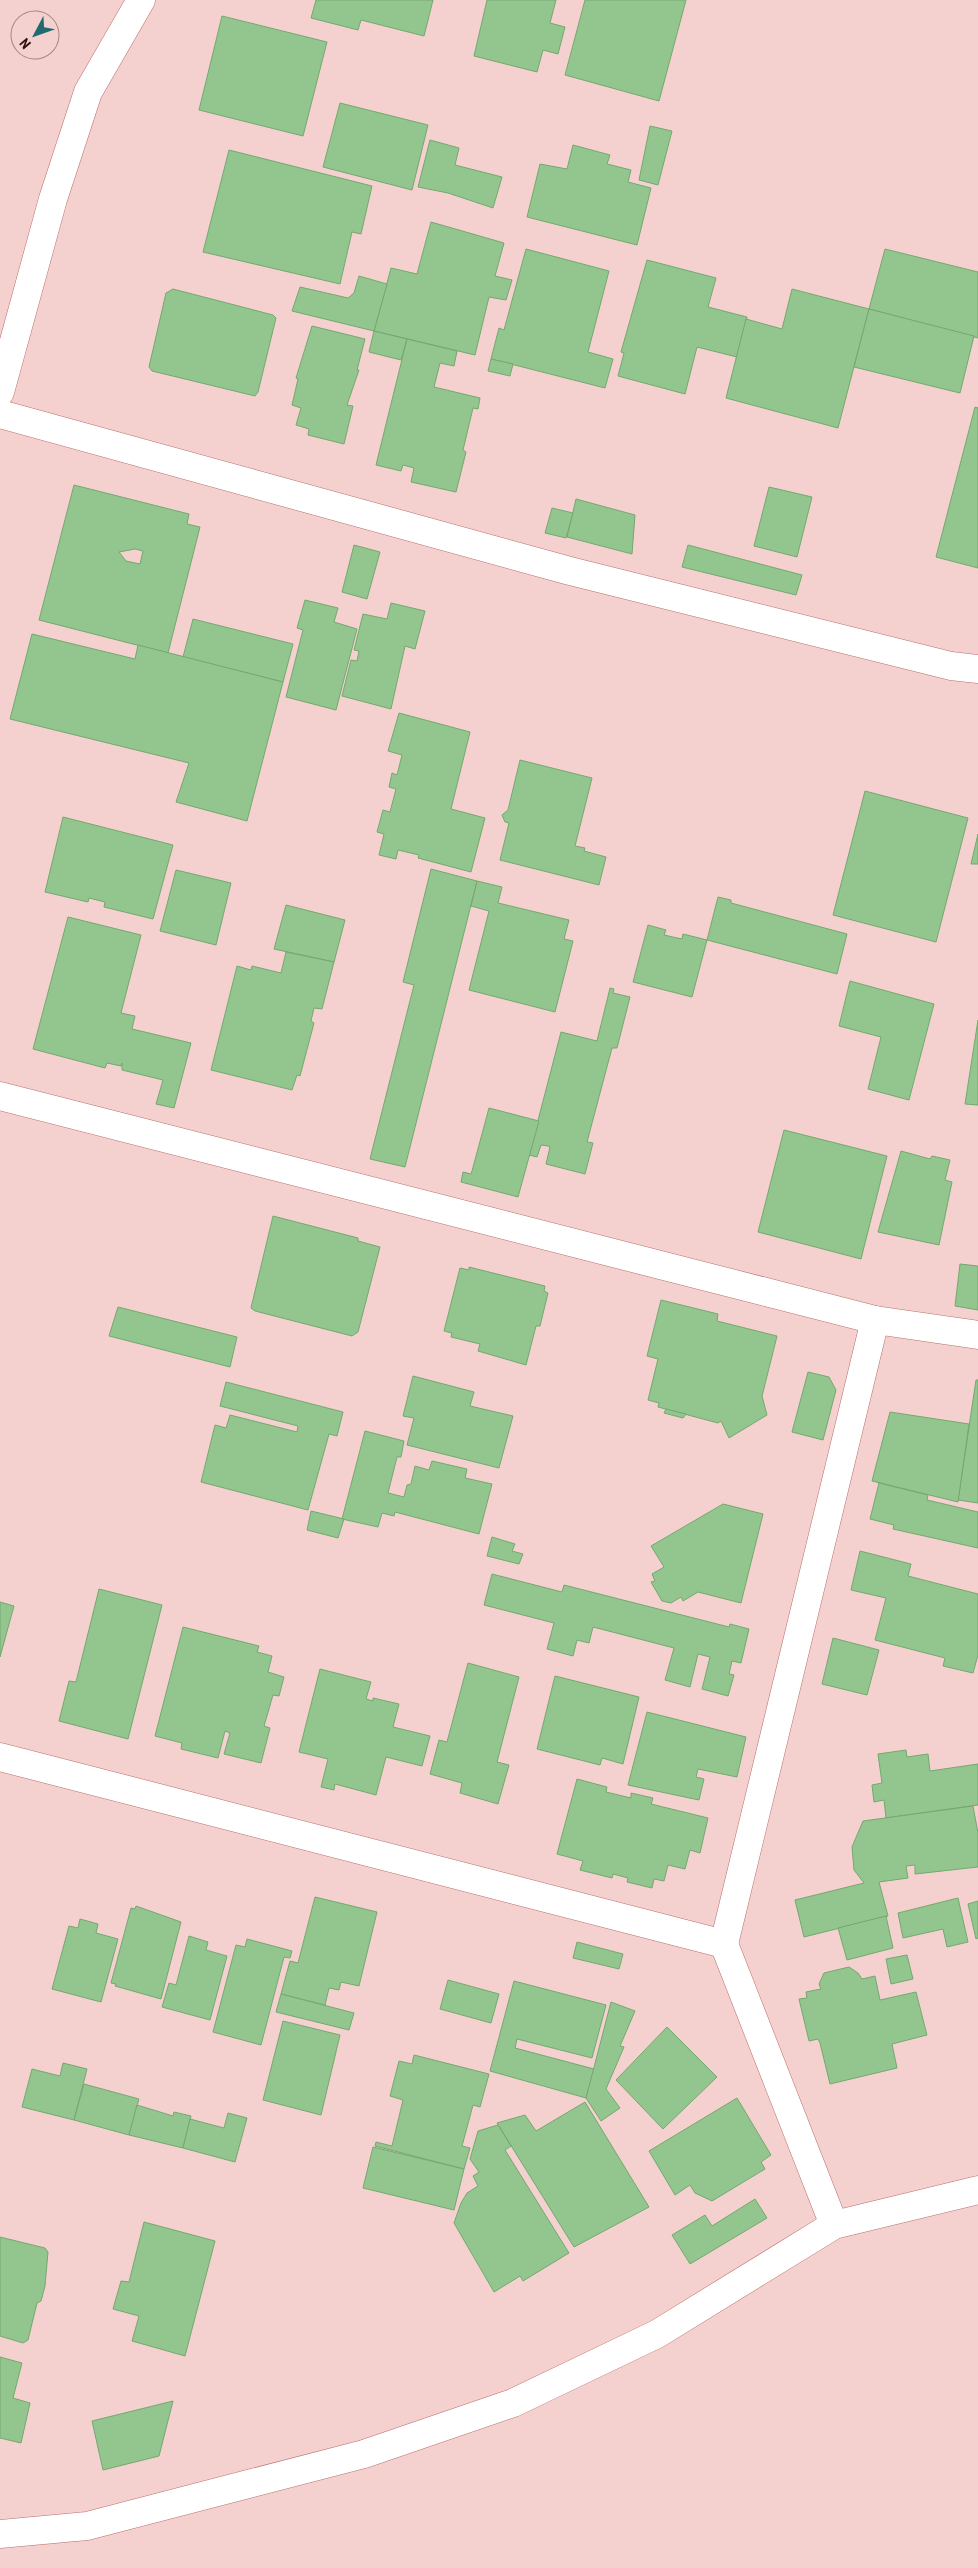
<svg xmlns="http://www.w3.org/2000/svg" width="978" height="2568" viewBox="0 0 978 2568" font-family="'Roboto Condensed',sans-serif">
  <rect width="100%" height="100%" fill="#f4d1cf"/>
  <g fill="#93c68f" stroke="#74a870" fill-rule="evenodd">
    <path d="M 316,0 L 433,0 L 424,36 L 361,20 L 358,30 L 311,18 Z"/>
    <path d="M 487,0 L 556,0 L 550,23 L 565,27 L 558,54 L 543,50 L 537,72 L 474,56 Z"/>
    <path d="M 585,0 L 686,0 L 659,101 L 565,75 Z"/>
    <path d="M 222,16 L 327,42 L 303,136 L 199,110 Z"/>
    <path d="M 340,103 L 428,125 L 412,190 L 323,167 Z"/>
    <path d="M 650,126 L 672,131 L 658,185 L 639,180 Z"/>
    <path d="M 430,140 L 459,148 L 455,165 L 502,177 L 493,208 L 448,193 L 418,187 Z"/>
    <path d="M 573,145 L 610,155 L 607,164 L 631,170 L 628,182 L 651,188 L 637,245 L 527,217 L 540,164 L 567,169 Z"/>
    <path d="M 229,150 L 372,186 L 361,234 L 352,232 L 340,284 L 203,252 Z"/>
    <path d="M 431,222 L 504,243 L 495,276 L 512,280 L 506,300 L 489,297 L 475,355 L 374,331 L 391,268 L 417,274 Z"/>
    <path d="M 526,249 L 609,271 L 588,352 L 613,359 L 605,388 L 491,359 L 499,328 L 504,330 Z"/>
    <path d="M 885,249 L 978,272 L 978,338 L 869,309 Z"/>
    <path d="M 647,260 L 716,278 L 708,307 L 747,317 L 737,357 L 697,347 L 685,394 L 618,376 L 624,353 L 621,352 Z"/>
    <path d="M 359,276 L 387,284 L 374,331 L 292,311 L 300,287 L 348,298 L 354,293 Z"/>
    <path d="M 173,289 L 273,315 L 276,318 L 258,392 L 255,396 L 152,371 L 149,367 L 166,293 Z"/>
    <path d="M 792,289 L 869,309 L 838,428 L 726,398 L 746,319 L 782,329 Z"/>
    <path d="M 869,309 L 974,336 L 960,393 L 854,367 Z"/>
    <path d="M 312,326 L 365,339 L 357,370 L 359,370 L 347,405 L 353,406 L 344,444 L 308,435 L 309,429 L 296,425 L 301,408 L 292,405 L 298,379 L 296,378 Z"/>
    <path d="M 374,331 L 407,339 L 401,360 L 369,352 Z"/>
    <path d="M 407,339 L 457,351 L 454,366 L 440,363 L 434,387 L 480,398 L 478,409 L 473,408 L 463,450 L 466,452 L 456,492 L 411,482 L 414,468 L 403,465 L 401,471 L 376,465 Z"/>
    <path d="M 491,359 L 513,364 L 510,376 L 488,371 Z"/>
    <path d="M 975,407 L 978,408 L 978,568 L 936,557 Z"/>
    <path d="M 74,485 L 189,514 L 187,524 L 200,527 L 168,653 L 39,620 ZM 135,549 L 143,551 L 140,564 L 126,561 L 119,552 Z"/>
    <path d="M 769,487 L 812,497 L 797,557 L 754,546 Z"/>
    <path d="M 576,499 L 635,515 L 632,554 L 567,537 Z"/>
    <path d="M 552,508 L 573,513 L 566,538 L 545,533 Z"/>
    <path d="M 354,545 L 380,552 L 367,599 L 342,592 Z"/>
    <path d="M 688,545 L 802,575 L 796,595 L 682,567 Z"/>
    <path d="M 305,600 L 338,608 L 334,622 L 357,629 L 336,710 L 286,697 L 303,630 L 297,628 Z"/>
    <path d="M 391,603 L 425,611 L 415,649 L 405,646 L 391,709 L 342,696 L 351,660 L 357,661 L 359,651 L 354,650 L 363,614 L 387,619 Z"/>
    <path d="M 193,619 L 293,644 L 283,682 L 183,657 Z"/>
    <path d="M 32,634 L 135,659 L 138,645 L 283,682 L 247,821 L 176,802 L 189,763 L 10,719 Z"/>
    <path d="M 399,713 L 470,732 L 451,809 L 485,818 L 471,872 L 418,858 L 419,855 L 398,850 L 396,859 L 379,855 L 384,834 L 377,832 L 383,810 L 390,812 L 396,789 L 389,787 L 392,773 L 397,775 L 402,755 L 388,751 Z"/>
    <path d="M 520,760 L 592,778 L 575,846 L 585,848 L 584,851 L 606,857 L 599,885 L 500,860 L 509,823 L 505,822 L 502,815 L 508,810 Z"/>
    <path d="M 865,791 L 968,818 L 936,942 L 833,915 Z"/>
    <path d="M 63,817 L 173,845 L 153,919 L 104,907 L 105,902 L 89,898 L 88,902 L 45,892 Z"/>
    <path d="M 978,834 L 978,864 L 971,864 Z"/>
    <path d="M 431,869 L 477,881 L 405,1167 L 370,1159 L 414,985 L 403,982 Z"/>
    <path d="M 176,870 L 231,883 L 216,945 L 160,931 Z"/>
    <path d="M 477,881 L 502,887 L 498,903 L 569,920 L 564,939 L 573,941 L 555,1012 L 469,990 L 489,911 L 471,906 Z"/>
    <path d="M 718,897 L 731,900 L 731,903 L 847,934 L 837,974 L 707,940 Z"/>
    <path d="M 286,905 L 345,920 L 334,962 L 274,949 Z"/>
    <path d="M 68,917 L 141,935 L 121,1013 L 135,1016 L 132,1029 L 191,1043 L 174,1108 L 156,1104 L 163,1080 L 122,1070 L 122,1063 L 121,1066 L 107,1063 L 105,1068 L 33,1049 Z"/>
    <path d="M 648,925 L 666,930 L 664,935 L 682,939 L 683,934 L 707,940 L 692,997 L 633,982 Z"/>
    <path d="M 286,952 L 334,962 L 322,1009 L 314,1008 L 311,1021 L 314,1023 L 300,1076 L 297,1075 L 292,1090 L 211,1070 L 237,966 L 251,970 L 252,966 L 281,973 Z"/>
    <path d="M 850,981 L 934,1004 L 909,1100 L 868,1089 L 881,1037 L 839,1026 Z"/>
    <path d="M 610,988 L 614,989 L 613,993 L 630,997 L 617,1048 L 612,1048 L 587,1142 L 593,1143 L 585,1174 L 546,1164 L 550,1147 L 548,1146 L 541,1145 L 537,1157 L 529,1155 L 561,1032 L 597,1041 Z"/>
    <path d="M 978,1020 L 978,1105 L 965,1104 Z"/>
    <path d="M 489,1108 L 539,1121 L 518,1197 L 461,1182 L 463,1172 L 471,1174 L 472,1171 Z"/>
    <path d="M 784,1130 L 887,1156 L 861,1259 L 758,1232 Z"/>
    <path d="M 901,1151 L 930,1159 L 932,1156 L 950,1160 L 945,1180 L 952,1182 L 939,1245 L 878,1232 Z"/>
    <path d="M 273,1216 L 358,1238 L 358,1241 L 380,1247 L 358,1332 L 352,1336 L 255,1311 L 251,1308 Z"/>
    <path d="M 960,1264 L 978,1266 L 978,1310 L 955,1306 Z"/>
    <path d="M 469,1267 L 545,1286 L 544,1291 L 548,1293 L 540,1326 L 536,1326 L 526,1365 L 478,1351 L 480,1344 L 451,1337 L 452,1333 L 444,1331 L 460,1268 L 469,1270 Z"/>
    <path d="M 661,1300 L 718,1314 L 717,1321 L 777,1336 L 762,1396 L 767,1415 L 729,1438 L 721,1421 L 718,1423 L 658,1407 L 659,1403 L 648,1400 L 658,1359 L 647,1356 Z"/>
    <path d="M 118,1307 L 237,1337 L 230,1367 L 109,1336 Z"/>
    <path d="M 808,1372 L 829,1377 L 836,1390 L 823,1440 L 792,1432 Z"/>
    <path d="M 413,1376 L 474,1392 L 470,1406 L 513,1416 L 499,1468 L 407,1445 L 414,1418 L 403,1416 Z"/>
    <path d="M 976,1380 L 978,1380 L 978,1503 L 958,1500 Z"/>
    <path d="M 226,1382 L 343,1412 L 337,1436 L 329,1434 L 308,1510 L 201,1482 L 215,1425 L 226,1428 L 230,1415 L 297,1432 L 298,1426 L 220,1406 Z"/>
    <path d="M 666,1409 L 686,1414 L 683,1418 L 664,1413 Z"/>
    <path d="M 890,1412 L 969,1424 L 958,1502 L 872,1481 Z"/>
    <path d="M 365,1431 L 404,1441 L 401,1457 L 397,1457 L 388,1493 L 404,1497 L 407,1485 L 411,1484 L 415,1466 L 429,1470 L 432,1461 L 467,1469 L 465,1478 L 492,1484 L 479,1534 L 395,1512 L 394,1516 L 382,1513 L 378,1527 L 342,1519 Z"/>
    <path d="M 879,1483 L 928,1495 L 927,1500 L 978,1512 L 978,1548 L 893,1529 L 894,1525 L 870,1519 Z"/>
    <path d="M 723,1504 L 763,1514 L 741,1603 L 698,1592 L 683,1601 L 681,1597 L 671,1603 L 662,1601 L 651,1582 L 655,1581 L 652,1574 L 664,1567 L 651,1546 Z"/>
    <path d="M 311,1511 L 344,1519 L 338,1538 L 307,1530 Z"/>
    <path d="M 492,1537 L 515,1544 L 512,1551 L 523,1554 L 519,1564 L 487,1556 Z"/>
    <path d="M 860,1551 L 911,1564 L 908,1576 L 978,1594 L 978,1655 L 973,1673 L 943,1666 L 945,1658 L 875,1640 L 886,1598 L 851,1590 Z"/>
    <path d="M 492,1574 L 562,1592 L 564,1585 L 729,1627 L 730,1624 L 749,1629 L 741,1663 L 732,1661 L 729,1674 L 734,1675 L 728,1696 L 702,1689 L 710,1657 L 698,1654 L 690,1687 L 665,1680 L 674,1648 L 593,1627 L 589,1643 L 577,1640 L 573,1656 L 547,1649 L 554,1623 L 484,1605 Z"/>
    <path d="M 99,1589 L 162,1605 L 128,1739 L 59,1721 L 69,1681 L 76,1682 Z"/>
    <path d="M 0,1602 L 14,1606 L 0,1657 Z"/>
    <path d="M 183,1627 L 259,1646 L 257,1652 L 272,1656 L 268,1672 L 284,1677 L 279,1696 L 273,1695 L 264,1726 L 270,1728 L 261,1763 L 224,1754 L 230,1733 L 225,1731 L 218,1758 L 181,1749 L 182,1743 L 155,1736 Z"/>
    <path d="M 833,1638 L 879,1650 L 867,1695 L 822,1684 Z"/>
    <path d="M 468,1663 L 519,1677 L 497,1762 L 509,1765 L 498,1804 L 460,1793 L 462,1783 L 430,1774 L 439,1740 L 447,1742 Z"/>
    <path d="M 320,1669 L 371,1682 L 366,1699 L 373,1701 L 373,1698 L 399,1704 L 393,1727 L 430,1736 L 422,1766 L 386,1757 L 376,1795 L 335,1784 L 334,1790 L 321,1787 L 328,1759 L 299,1752 Z"/>
    <path d="M 555,1676 L 639,1697 L 623,1764 L 602,1758 L 600,1765 L 537,1749 Z"/>
    <path d="M 647,1712 L 746,1737 L 737,1777 L 698,1769 L 696,1777 L 704,1779 L 699,1800 L 628,1785 Z"/>
    <path d="M 906,1750 L 907,1757 L 928,1754 L 930,1771 L 978,1764 L 978,1805 L 886,1818 L 884,1800 L 874,1802 L 872,1785 L 882,1783 L 878,1754 Z"/>
    <path d="M 577,1779 L 607,1787 L 606,1792 L 631,1798 L 631,1793 L 653,1798 L 651,1804 L 708,1818 L 700,1853 L 690,1850 L 685,1869 L 668,1865 L 664,1881 L 654,1879 L 652,1888 L 627,1882 L 628,1878 L 613,1874 L 612,1878 L 580,1870 L 583,1861 L 557,1854 Z"/>
    <path d="M 973,1806 L 978,1833 L 978,1867 L 915,1874 L 915,1865 L 906,1866 L 908,1878 L 879,1882 L 888,1916 L 804,1937 L 795,1900 L 864,1883 L 854,1870 L 852,1847 L 863,1821 Z"/>
    <path d="M 315,1897 L 377,1912 L 359,1986 L 341,1982 L 339,1990 L 329,1988 L 325,2005 L 281,1994 L 290,1961 L 298,1963 Z"/>
    <path d="M 958,1898 L 968,1942 L 947,1947 L 943,1929 L 903,1938 L 898,1913 Z"/>
    <path d="M 978,1901 L 978,1938 L 976,1939 L 968,1904 Z"/>
    <path d="M 136,1906 L 181,1922 L 161,1999 L 115,1986 L 116,1984 L 111,1983 L 131,1908 L 135,1909 Z"/>
    <path d="M 886,1916 L 893,1948 L 847,1960 L 838,1928 Z"/>
    <path d="M 80,1919 L 98,1924 L 96,1933 L 118,1939 L 101,2002 L 52,1989 L 69,1926 L 78,1928 Z"/>
    <path d="M 189,1936 L 208,1942 L 206,1950 L 227,1956 L 210,2020 L 162,2007 L 169,1983 L 176,1985 Z"/>
    <path d="M 247,1939 L 292,1951 L 290,1958 L 284,1957 L 261,2045 L 213,2032 L 236,1945 L 245,1947 Z"/>
    <path d="M 577,1942 L 623,1954 L 619,1969 L 573,1958 Z"/>
    <path d="M 907,1955 L 913,1979 L 891,1984 L 886,1959 Z"/>
    <path d="M 849,1967 L 858,1973 L 862,1979 L 875,1976 L 880,2000 L 916,1992 L 927,2035 L 892,2044 L 897,2068 L 830,2084 L 820,2043 L 818,2039 L 809,2041 L 799,1999 L 807,1998 L 806,1992 L 821,1989 L 819,1984 L 824,1973 Z"/>
    <path d="M 448,1980 L 499,1994 L 491,2023 L 440,2009 Z"/>
    <path d="M 514,1981 L 606,2005 L 592,2058 L 517,2039 L 515,2048 L 594,2069 L 586,2098 L 490,2071 Z"/>
    <path d="M 281,1994 L 354,2013 L 349,2030 L 276,2012 Z"/>
    <path d="M 611,2002 L 635,2011 L 620,2046 L 624,2047 L 606,2089 L 620,2108 L 601,2121 L 586,2098 Z"/>
    <path d="M 283,2021 L 340,2035 L 321,2115 L 263,2100 Z"/>
    <path d="M 667,2027 L 717,2077 L 663,2129 L 616,2080 Z"/>
    <path d="M 414,2055 L 489,2074 L 480,2107 L 473,2105 L 462,2146 L 470,2148 L 464,2169 L 375,2146 L 376,2142 L 392,2146 L 403,2100 L 390,2096 L 399,2061 L 412,2064 Z"/>
    <path d="M 63,2063 L 87,2069 L 74,2120 L 22,2107 L 32,2069 L 60,2076 Z"/>
    <path d="M 84,2084 L 139,2099 L 129,2135 L 74,2120 Z"/>
    <path d="M 737,2098 L 771,2155 L 761,2162 L 765,2169 L 712,2201 L 695,2193 L 690,2185 L 675,2195 L 649,2151 Z"/>
    <path d="M 585,2102 L 649,2207 L 574,2247 L 497,2123 L 525,2115 L 536,2131 Z"/>
    <path d="M 137,2105 L 173,2116 L 174,2112 L 191,2116 L 183,2148 L 129,2135 Z"/>
    <path d="M 228,2113 L 247,2118 L 235,2162 L 183,2148 L 190,2119 L 224,2128 Z"/>
    <path d="M 498,2125 L 511,2146 L 505,2150 L 569,2253 L 523,2281 L 520,2276 L 494,2292 L 454,2223 L 461,2203 L 467,2193 L 478,2186 L 473,2176 L 479,2172 L 470,2159 L 478,2131 Z"/>
    <path d="M 373,2147 L 464,2169 L 454,2210 L 363,2188 Z"/>
    <path d="M 755,2199 L 767,2218 L 690,2264 L 672,2235 L 705,2215 L 712,2226 Z"/>
    <path d="M 144,2222 L 215,2241 L 185,2356 L 132,2341 L 139,2316 L 113,2309 L 121,2281 L 129,2282 Z"/>
    <path d="M 0,2237 L 45,2248 L 48,2252 L 45,2286 L 41,2301 L 37,2303 L 28,2340 L 23,2343 L 0,2336 Z"/>
    <path d="M 0,2357 L 22,2363 L 13,2398 L 30,2403 L 21,2443 L 0,2438 Z"/>
    <path d="M 173,2401 L 159,2456 L 103,2470 L 92,2421 Z"/>
  </g>
  <g fill="none" stroke-linecap="round" stroke-linejoin="round">
    <g stroke="#bb6f6b" stroke-width="29">
      <g id="street">
        <path d="M 0,392 L 53,199 L 88,92 L 141,0"/>
        <path d="M 0,414 L 570,571 L 951,666 L 978,669"/>
        <path d="M 0,1096 L 875,1320 L 978,1335"/>
        <path d="M 0,1757 L 724,1944 L 875,1320"/>
        <path d="M 724,1944 L 834,2225"/>
        <path d="M 0,2534 L 87,2526 L 364,2454 L 513,2403 L 657,2334 L 834,2225 L 978,2190"/>
      </g>
    </g>
    <use href="#street" stroke="#fff" stroke-width="28"/>
  </g>
  <g transform="translate(35 35) rotate(229)"><circle r="24" fill="#f4d1cf" stroke="#a68583"/>
  <path d="M0-4L9 19L0 12L-9 19Z" fill="#206b72"/>
  <text y="-8" font-size="14" font-weight="bold" text-anchor="middle" fill="#301212">N</text>
  </g>
</svg>
